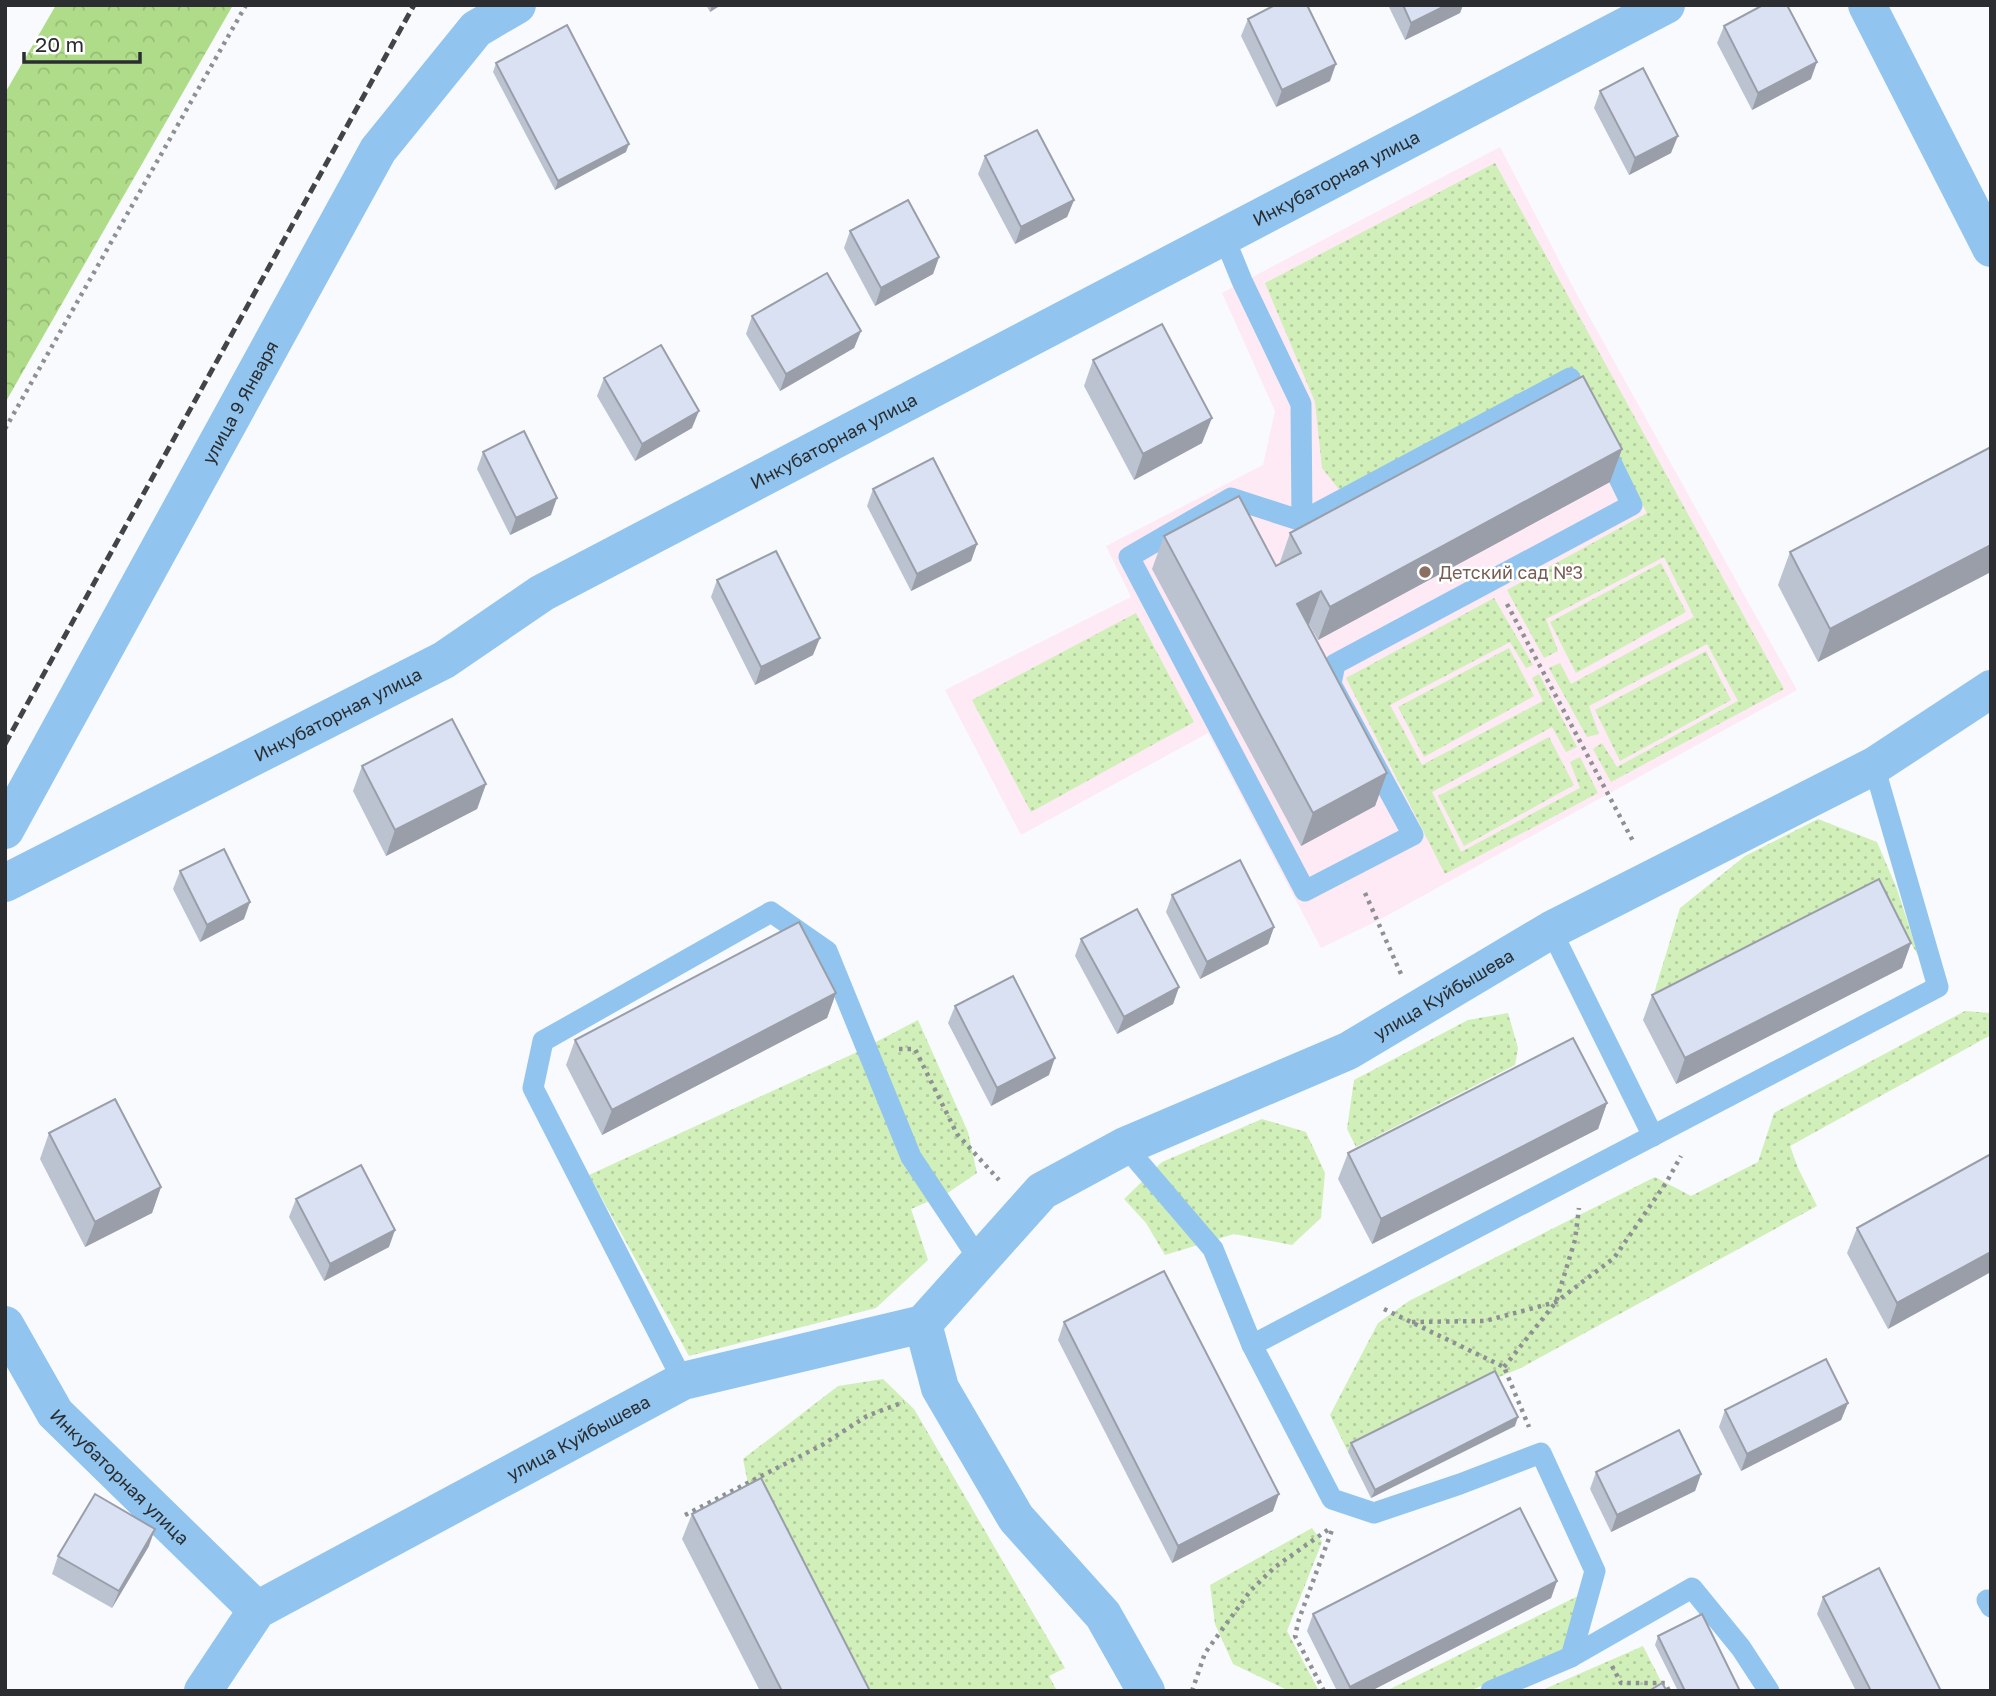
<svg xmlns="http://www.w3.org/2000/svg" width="1996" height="1696" viewBox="0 0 1996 1696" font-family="'Golos Text',sans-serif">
  <defs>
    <pattern id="grass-dots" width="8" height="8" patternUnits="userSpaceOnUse" patternTransform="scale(1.75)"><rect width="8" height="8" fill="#d1efb9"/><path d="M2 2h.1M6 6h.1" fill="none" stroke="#b4cd9f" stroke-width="1.8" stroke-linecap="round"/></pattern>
    <pattern id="forest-crowns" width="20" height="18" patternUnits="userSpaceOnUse" patternTransform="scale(1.75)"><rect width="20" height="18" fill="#afdc88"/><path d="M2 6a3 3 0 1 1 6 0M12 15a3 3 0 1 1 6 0" fill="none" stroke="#97bd76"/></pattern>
  </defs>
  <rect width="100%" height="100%" fill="#f8fafe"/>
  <path fill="#fdeaf4" d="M 1500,147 L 1575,291 L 1797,690 L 1377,921 L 1321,948 L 1208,733 L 1021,835 L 945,690 L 1131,597 L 1106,546 L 1263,465 L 1275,411 L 1222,293 Z"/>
  <g fill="url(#grass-dots)">
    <path d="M 1495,163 L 1784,689 L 1611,782 L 1593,749 L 1602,743 L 1617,767 L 1738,701 L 1707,644 L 1589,706 L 1599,734 L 1587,737 L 1549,668 L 1560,663 L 1571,684 L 1694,617 L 1664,557 L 1546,619 L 1558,651 L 1544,658 L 1507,590 L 1647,513 L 1573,370 L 1341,492 L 1322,468 L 1315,402 L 1265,283 Z"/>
    <path d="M 1661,563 L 1686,612 L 1576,673 L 1550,622 Z"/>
    <path d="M 1494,598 L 1533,665 L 1526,668 L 1510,642 L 1390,705 L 1422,765 L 1543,701 L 1532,678 L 1539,674 L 1577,747 L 1566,752 L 1552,727 L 1432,792 L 1461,852 L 1580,788 L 1570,762 L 1580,757 L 1598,793 L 1445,874 L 1346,678 Z"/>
    <path d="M 1136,613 L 1194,722 L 1031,812 L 972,700 Z"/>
    <path d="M 1509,648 L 1534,696 L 1424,757 L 1398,707 Z"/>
    <path d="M 1706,651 L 1731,700 L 1620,761 L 1595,710 Z"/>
    <path d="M 1549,737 L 1574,785 L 1464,846 L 1438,796 Z"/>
    <path d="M 1818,819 L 1877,842 L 1897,889 L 1919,957 L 1882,894 L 1652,1000 L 1680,908 L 1745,856 Z"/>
    <path d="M 1965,1011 L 1991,1013 L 1991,1035 L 1790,1146 L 1798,1168 L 1817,1206 L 1521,1368 L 1492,1380 L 1348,1452 L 1330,1415 L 1378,1323 L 1409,1301 L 1655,1177 L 1691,1196 L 1758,1162 L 1774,1113 Z"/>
    <path d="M 1508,1013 L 1518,1048 L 1515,1065 L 1356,1147 L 1347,1129 L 1354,1080 L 1468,1020 Z"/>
    <path d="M 918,1020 L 968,1132 L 977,1173 L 946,1194 L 911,1209 L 928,1260 L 876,1308 L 689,1356 L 589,1175 L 855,1053 Z"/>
    <path d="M 1262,1119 L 1306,1132 L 1325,1173 L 1321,1218 L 1292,1245 L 1234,1234 L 1165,1255 L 1146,1223 L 1124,1199 L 1162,1162 Z"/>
    <path d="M 883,1379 L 914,1409 L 1065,1668 L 1049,1676 L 1057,1691 L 848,1691 L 752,1503 L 743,1459 L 838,1386 Z"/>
    <path d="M 1312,1528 L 1322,1542 L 1287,1631 L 1319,1691 L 1289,1691 L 1233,1664 L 1215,1624 L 1210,1585 Z"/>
    <path d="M 1578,1596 L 1564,1653 L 1469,1691 L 1386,1691 Z"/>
    <path d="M 1643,1646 L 1666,1691 L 1540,1691 Z"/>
  </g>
  <path fill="url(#forest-crowns)" d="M 56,5 L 233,5 L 5,403 L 5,93 Z"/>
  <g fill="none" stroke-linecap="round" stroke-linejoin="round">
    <g stroke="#8e9094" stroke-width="4.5" stroke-dasharray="3.5 5" stroke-linecap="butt">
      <path d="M 5,429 L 246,5"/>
      <path d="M 1507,604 L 1634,843"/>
      <path d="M 1365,893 L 1401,974"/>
      <path d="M 899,1049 L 915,1049 L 957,1134 L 999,1180"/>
      <path d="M 1384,1309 L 1504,1367 L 1529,1427"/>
      <path d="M 1412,1322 L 1485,1321 L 1556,1302 L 1614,1258 L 1666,1183 L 1681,1156"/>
      <path d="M 1504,1367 L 1556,1302 L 1575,1240 L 1579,1208"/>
      <path d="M 685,1515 L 822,1445 L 867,1416 L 904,1402"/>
      <path d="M 1612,1666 L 1621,1683 L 1665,1683 L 1669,1691"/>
      <path d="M 1192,1691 L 1205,1653 L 1251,1590 L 1275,1567 L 1329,1529"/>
      <path d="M 1324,1691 L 1295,1636 L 1299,1619 L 1332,1530"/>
    </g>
    <g stroke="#91c5ef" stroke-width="21">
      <path d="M 1224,237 L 1242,281 L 1301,404 L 1302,521"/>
      <path d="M 1570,378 L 1632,505 L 1335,664 L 1331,684 L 1413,835 L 1305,891 L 1129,557 L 1231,498 L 1302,521 Z"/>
      <path d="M 1551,930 L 1653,1136"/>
      <path d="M 1125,1146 L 1213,1249 L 1252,1345 L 1332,1499 L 1374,1513 L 1460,1484 L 1541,1453 L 1595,1571 L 1571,1657 L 1491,1691"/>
      <path d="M 1252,1345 L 1938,987 L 1874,766"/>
      <path d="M 683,1381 L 533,1088 L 543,1041 L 771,912 L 827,951 L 911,1157 L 980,1261"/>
      <path d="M 1987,1600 L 1991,1607"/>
      <path d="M 1571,1657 L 1692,1588 L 1741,1648 L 1769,1691"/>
    </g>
    <g stroke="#91c5ef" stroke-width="38">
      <path d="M 1867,5 L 1991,248"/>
      <path id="s1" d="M 5,830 L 378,150 L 476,29 L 517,5"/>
      <path id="s2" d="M 5,883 L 444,660 L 542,593 L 1666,5"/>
      <path d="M 923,1324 L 940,1388 L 1016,1518 L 1103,1615 L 1146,1691"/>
      <path id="s3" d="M 5,1325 L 55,1413 L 257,1610"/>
      <path id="s4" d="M 203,1691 L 257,1610 L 683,1381 L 923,1324 L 1042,1191 L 1125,1146 L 1348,1051 L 1551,930 L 1874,766 L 1991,689"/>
    </g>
    <path stroke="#424447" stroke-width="5" stroke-dasharray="10 5" stroke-linecap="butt" d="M 5,744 L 414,5"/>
  </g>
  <g fill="#bbc2d0">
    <path d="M 706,5 L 721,5 L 710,12 Z"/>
    <path d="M 1388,5 L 1463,5 L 1460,13 L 1405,40 Z"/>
    <path d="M 1248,19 L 1330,81 L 1276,107 L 1241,36 Z"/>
    <path d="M 1724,26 L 1811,79 L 1752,110 L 1717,43 Z"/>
    <path d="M 496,63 L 626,152 L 555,190 L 493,72 Z"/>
    <path d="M 1600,91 L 1671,153 L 1629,175 L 1594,108 Z"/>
    <path d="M 985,156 L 1074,200 L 1067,217 L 1015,244 L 978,174 Z"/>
    <path d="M 850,231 L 939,257 L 933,274 L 875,306 L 844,248 Z"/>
    <path d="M 752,316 L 861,331 L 854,348 L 780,391 L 746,334 Z"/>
    <path d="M 1093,360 L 1202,443 L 1134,480 L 1084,386 Z"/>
    <path d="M 604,378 L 692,428 L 635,461 L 597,396 Z"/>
    <path d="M 1991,447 L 1818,662 L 1778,585 L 1790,552 Z"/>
    <path d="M 1622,449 L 1610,482 L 1318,640 L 1309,624 L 1308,625 L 1387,773 L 1375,806 L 1301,846 L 1152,569 L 1164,536 L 1276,566 L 1279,565 L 1290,533 Z"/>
    <path d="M 483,452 L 551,515 L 510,535 L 477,469 Z"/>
    <path d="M 873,489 L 977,544 L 971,561 L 911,591 L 867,506 Z"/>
    <path d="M 717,580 L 813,655 L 755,685 L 711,597 Z"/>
    <path d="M 362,766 L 486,784 L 477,809 L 386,856 L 353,791 Z"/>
    <path d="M 180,871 L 244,919 L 200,942 L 173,889 Z"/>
    <path d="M 1172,895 L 1274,927 L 1268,944 L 1200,979 L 1166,912 Z"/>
    <path d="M 1081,939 L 1179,987 L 1173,1004 L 1117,1034 L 1075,956 Z"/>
    <path d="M 1911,943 L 1902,968 L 1676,1084 L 1643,1020 L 1652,995 Z"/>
    <path d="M 836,993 L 827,1018 L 602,1135 L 566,1065 L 575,1040 Z"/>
    <path d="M 955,1006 L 1049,1075 L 991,1106 L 948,1023 Z"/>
    <path d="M 1607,1103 L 1598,1129 L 1372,1244 L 1338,1179 L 1348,1153 Z"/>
    <path d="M 49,1133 L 161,1187 L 152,1213 L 85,1247 L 40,1159 Z"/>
    <path d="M 1991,1154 L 1888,1329 L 1847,1253 L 1857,1228 Z"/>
    <path d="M 296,1199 L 389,1247 L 324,1281 L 289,1217 Z"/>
    <path d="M 1064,1322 L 1273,1511 L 1172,1563 L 1058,1340 Z"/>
    <path d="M 1848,1403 L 1841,1420 L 1741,1471 L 1719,1427 L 1725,1410 Z"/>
    <path d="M 1515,1426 L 1371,1498 L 1348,1452 L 1351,1443 Z"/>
    <path d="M 1596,1472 L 1701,1474 L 1695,1491 L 1611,1532 L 1590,1489 Z"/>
    <path d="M 692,1514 L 870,1691 L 760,1691 L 682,1539 Z"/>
    <path d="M 149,1546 L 112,1608 L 52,1574 L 58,1556 Z"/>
    <path d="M 1557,1581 L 1551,1598 L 1371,1691 L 1337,1691 L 1307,1631 L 1313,1614 Z"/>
    <path d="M 1823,1597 L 1941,1691 L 1856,1691 L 1817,1614 Z"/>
    <path d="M 1658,1636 L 1740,1691 L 1678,1691 L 1655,1645 Z"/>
  </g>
  <g fill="#999ea9">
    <path d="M 712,5 L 721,5 L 710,12 Z"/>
    <path d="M 1447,5 L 1463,5 L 1460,13 L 1405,40 L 1411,23 Z"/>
    <path d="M 1817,62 L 1811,79 L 1752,110 L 1758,93 Z"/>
    <path d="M 1336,64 L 1330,81 L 1276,107 L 1282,90 Z"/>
    <path d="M 1678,136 L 1671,153 L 1629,175 L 1635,158 Z"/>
    <path d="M 629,144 L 626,152 L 555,190 L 558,181 Z"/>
    <path d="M 1074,200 L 1067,217 L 1015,244 L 1021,227 Z"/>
    <path d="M 939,257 L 933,274 L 875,306 L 881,288 Z"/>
    <path d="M 861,331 L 854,348 L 780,391 L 786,374 Z"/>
    <path d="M 699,411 L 692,428 L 635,461 L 642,444 Z"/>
    <path d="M 1212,418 L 1202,443 L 1134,480 L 1143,454 Z"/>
    <path d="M 1622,449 L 1610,482 L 1318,640 L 1330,607 Z"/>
    <path d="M 557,498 L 551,515 L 510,535 L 516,518 Z"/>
    <path d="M 977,544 L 971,561 L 911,591 L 917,574 Z"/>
    <path d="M 1991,545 L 1991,572 L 1818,662 L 1830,629 Z"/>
    <path d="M 1321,591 L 1309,624 L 1285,637 L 1297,604 Z"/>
    <path d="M 820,638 L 813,655 L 755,685 L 761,667 Z"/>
    <path d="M 1387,773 L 1375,806 L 1301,846 L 1313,813 Z"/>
    <path d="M 486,784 L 477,809 L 386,856 L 395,830 Z"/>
    <path d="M 250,902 L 244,919 L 200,942 L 207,925 Z"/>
    <path d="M 1274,927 L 1268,944 L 1200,979 L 1207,962 Z"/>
    <path d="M 1911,943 L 1902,968 L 1676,1084 L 1685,1058 Z"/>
    <path d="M 1179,987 L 1173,1004 L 1117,1034 L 1124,1017 Z"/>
    <path d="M 836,993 L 827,1018 L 602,1135 L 612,1110 Z"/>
    <path d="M 1055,1058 L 1049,1075 L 991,1106 L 997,1088 Z"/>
    <path d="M 1607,1103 L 1598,1129 L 1372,1244 L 1381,1219 Z"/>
    <path d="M 161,1187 L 152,1213 L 85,1247 L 95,1222 Z"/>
    <path d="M 395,1230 L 389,1247 L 324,1281 L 330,1264 Z"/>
    <path d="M 1991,1252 L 1991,1272 L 1888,1329 L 1897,1303 Z"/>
    <path d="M 1848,1403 L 1841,1420 L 1741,1471 L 1747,1454 Z"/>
    <path d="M 1518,1417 L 1515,1426 L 1371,1498 L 1375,1490 Z"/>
    <path d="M 1701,1474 L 1695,1491 L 1611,1532 L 1617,1515 Z"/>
    <path d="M 1279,1494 L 1273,1511 L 1172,1563 L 1178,1546 Z"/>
    <path d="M 155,1529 L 149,1546 L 112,1608 L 119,1591 Z"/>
    <path d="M 1557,1581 L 1551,1598 L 1371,1691 L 1349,1691 L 1350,1687 Z"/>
  </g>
  <g fill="#dae1f2" stroke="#999ea9" stroke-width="2">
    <path d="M 1275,5 L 1307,5 L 1336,64 L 1282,90 L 1248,19 Z"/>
    <path d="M 1403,5 L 1447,5 L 1411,23 Z"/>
    <path d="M 1763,5 L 1787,5 L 1817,62 L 1758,93 L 1724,26 Z"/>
    <path d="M 567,25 L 629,144 L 558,181 L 496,63 Z"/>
    <path d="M 1643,68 L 1678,136 L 1635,158 L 1600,91 Z"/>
    <path d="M 1037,130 L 1074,200 L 1021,227 L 985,156 Z"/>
    <path d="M 908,200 L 939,257 L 881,288 L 850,231 Z"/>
    <path d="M 827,273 L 861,331 L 786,374 L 752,316 Z"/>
    <path d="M 1162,324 L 1212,418 L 1143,454 L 1093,360 Z"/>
    <path d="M 661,345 L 699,411 L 642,444 L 604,378 Z"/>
    <path d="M 1583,376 L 1622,449 L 1330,607 L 1321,591 L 1297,604 L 1387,773 L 1313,813 L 1164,536 L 1239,496 L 1276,566 L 1301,553 L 1290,533 Z"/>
    <path d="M 524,431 L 557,498 L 516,518 L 483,452 Z"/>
    <path d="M 1991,447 L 1991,545 L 1830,629 L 1790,552 Z"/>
    <path d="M 933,458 L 977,544 L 917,574 L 873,489 Z"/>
    <path d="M 776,551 L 820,638 L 761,667 L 717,580 Z"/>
    <path d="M 452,719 L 486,784 L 395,830 L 362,766 Z"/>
    <path d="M 224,849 L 250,902 L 207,925 L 180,871 Z"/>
    <path d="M 1240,860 L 1274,927 L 1207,962 L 1172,895 Z"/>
    <path d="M 1879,879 L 1911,943 L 1685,1058 L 1652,995 Z"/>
    <path d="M 1137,909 L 1179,987 L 1124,1017 L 1081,939 Z"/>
    <path d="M 799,922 L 836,993 L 612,1110 L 575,1040 Z"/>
    <path d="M 1013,976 L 1055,1058 L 997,1088 L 955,1006 Z"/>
    <path d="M 1573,1038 L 1607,1103 L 1381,1219 L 1348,1153 Z"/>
    <path d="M 115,1099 L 161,1187 L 95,1222 L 49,1133 Z"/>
    <path d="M 1991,1154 L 1991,1252 L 1897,1303 L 1857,1228 Z"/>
    <path d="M 361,1165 L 395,1230 L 330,1264 L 296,1199 Z"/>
    <path d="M 1164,1271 L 1279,1494 L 1178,1546 L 1064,1322 Z"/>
    <path d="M 1826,1359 L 1848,1403 L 1747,1454 L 1725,1410 Z"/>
    <path d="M 1495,1371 L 1518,1417 L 1375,1490 L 1351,1443 Z"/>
    <path d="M 1679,1430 L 1701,1474 L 1617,1515 L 1596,1472 Z"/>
    <path d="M 761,1478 L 870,1691 L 782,1691 L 692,1514 Z"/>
    <path d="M 95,1494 L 155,1529 L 119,1591 L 58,1556 Z"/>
    <path d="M 1520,1508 L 1557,1581 L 1350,1687 L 1313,1614 Z"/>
    <path d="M 1879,1568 L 1941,1691 L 1871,1691 L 1823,1597 Z"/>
    <path d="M 1702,1614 L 1740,1691 L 1685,1691 L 1658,1636 Z"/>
    <path d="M 1662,1683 L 1667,1691 L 1649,1691 Z"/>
  </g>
  <circle fill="#8d6e63" stroke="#fff" stroke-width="2.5" cx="1425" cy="572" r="7"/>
  <g text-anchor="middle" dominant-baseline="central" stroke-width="5" stroke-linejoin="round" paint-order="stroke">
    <g font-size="18" fill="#2b2d30" stroke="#fff">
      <text stroke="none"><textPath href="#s2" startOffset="1507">Инкубаторная улица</textPath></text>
      <text stroke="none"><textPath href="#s1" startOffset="488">улица 9 Января</textPath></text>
      <text stroke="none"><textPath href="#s2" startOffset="940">Инкубаторная улица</textPath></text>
      <text stroke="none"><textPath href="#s2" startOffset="373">Инкубаторная улица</textPath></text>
      <text stroke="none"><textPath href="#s4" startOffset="1454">улица Куйбышева</textPath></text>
      <text stroke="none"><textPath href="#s4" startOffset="462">улица Куйбышева</textPath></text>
      <text stroke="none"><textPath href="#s3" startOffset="192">Инкубаторная улица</textPath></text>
    </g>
    <g font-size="18" fill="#785e54" stroke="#fff" text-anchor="start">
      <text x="1439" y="572">Детский сад №3</text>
    </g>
  </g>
  <rect width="1996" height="1696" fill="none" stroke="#2b2d30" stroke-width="14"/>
  <path d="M24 52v10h116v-10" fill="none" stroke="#2b2d30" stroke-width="3.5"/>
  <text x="35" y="52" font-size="21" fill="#2b2d30" stroke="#ffffff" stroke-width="5" paint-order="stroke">20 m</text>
</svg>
